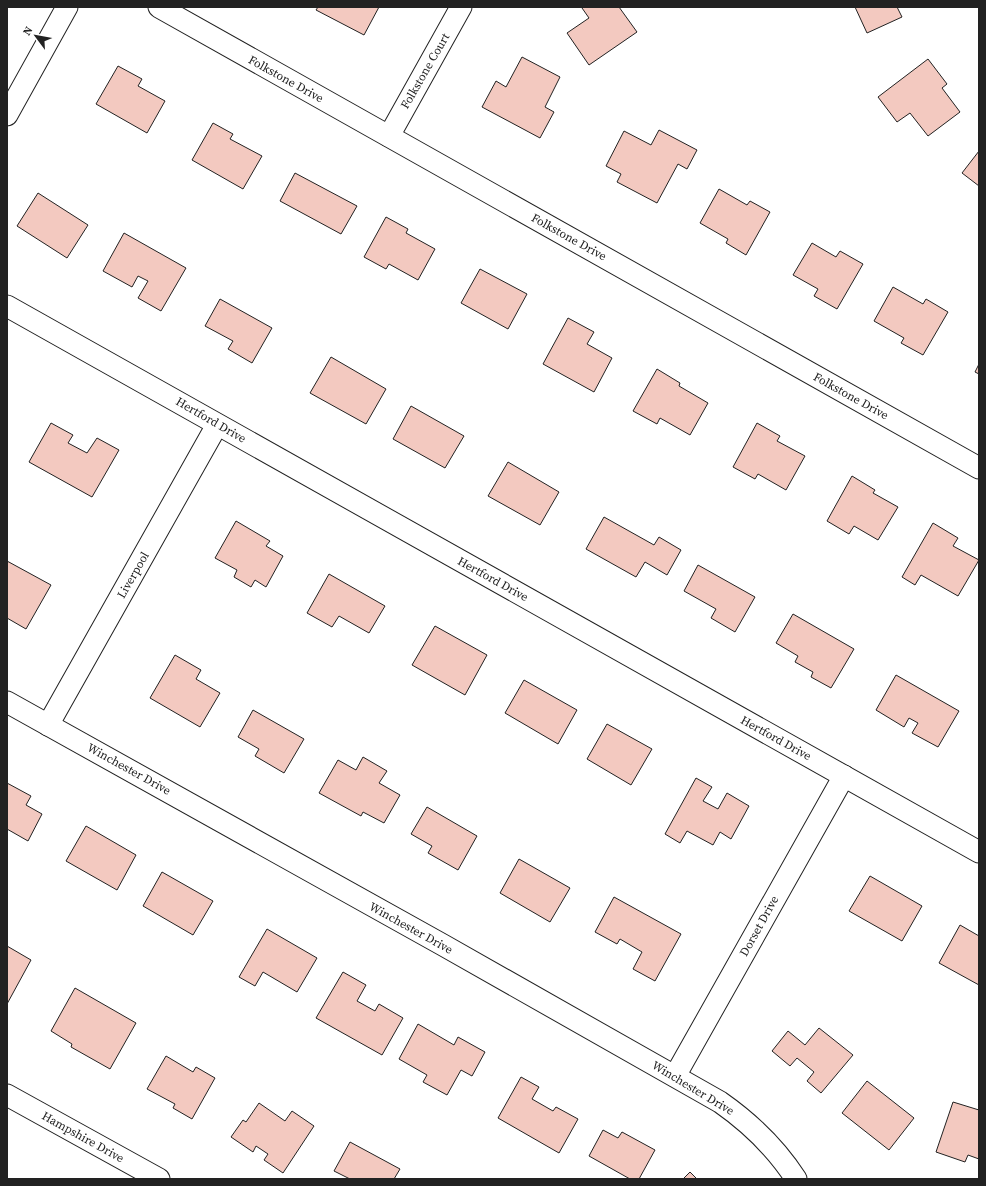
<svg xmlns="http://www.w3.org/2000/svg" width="986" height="1186" viewBox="0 0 986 1186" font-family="'Source Serif 4',serif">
  <rect width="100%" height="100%" fill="#fff"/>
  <g fill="#f3c9c0" stroke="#222">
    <path d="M 318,7 L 379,7 L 364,35 L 316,10 Z"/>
    <path d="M 583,7 L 619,7 L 637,32 L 589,65 L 567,33 L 589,18 L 582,8 Z"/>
    <path d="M 855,7 L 897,7 L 902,17 L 867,33 Z"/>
    <path d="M 522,57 L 560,77 L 545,107 L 554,112 L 540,138 L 482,107 L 496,81 L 506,87 Z"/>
    <path d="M 928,59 L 947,84 L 942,88 L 960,112 L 928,136 L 910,113 L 897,122 L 878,97 Z"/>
    <path d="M 118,66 L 142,79 L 138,86 L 165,101 L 147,133 L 96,104 Z"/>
    <path d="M 213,123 L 233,134 L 230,139 L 262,156 L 243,189 L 192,160 Z"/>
    <path d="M 659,130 L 697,150 L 687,169 L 678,164 L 657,203 L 617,182 L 621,174 L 606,166 L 624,131 L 651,145 Z"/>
    <path d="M 979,151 L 979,186 L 962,173 Z"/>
    <path d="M 295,173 L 357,206 L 341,234 L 280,201 Z"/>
    <path d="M 719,189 L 747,205 L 750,201 L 770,212 L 746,255 L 726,243 L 728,239 L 700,223 Z"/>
    <path d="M 38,193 L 88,225 L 67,258 L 17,226 Z"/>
    <path d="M 386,217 L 408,229 L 406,233 L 435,249 L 418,280 L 389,264 L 386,269 L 364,257 Z"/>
    <path d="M 124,233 L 186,268 L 161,311 L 138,298 L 148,281 L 138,276 L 132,287 L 103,271 Z"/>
    <path d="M 812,243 L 836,257 L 840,251 L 863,264 L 837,309 L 814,296 L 818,289 L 793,275 Z"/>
    <path d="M 480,269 L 527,294 L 508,329 L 461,303 Z"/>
    <path d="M 893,287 L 923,304 L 926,299 L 948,312 L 923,355 L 901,343 L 904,338 L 874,321 Z"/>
    <path d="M 220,299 L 272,328 L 252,363 L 228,349 L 233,341 L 205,326 Z"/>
    <path d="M 568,318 L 594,332 L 587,344 L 612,358 L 594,392 L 543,364 Z"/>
    <path d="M 331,357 L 386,389 L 366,424 L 310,393 Z"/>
    <path d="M 979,364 L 979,374 L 975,372 Z"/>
    <path d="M 657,369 L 680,383 L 679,386 L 708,403 L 690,435 L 660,418 L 657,424 L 633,411 Z"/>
    <path d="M 411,406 L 464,436 L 445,468 L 393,439 Z"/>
    <path d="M 51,423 L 73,435 L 68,443 L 87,453 L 97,438 L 119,450 L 92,497 L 29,462 Z"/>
    <path d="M 757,423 L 780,436 L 777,441 L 805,456 L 786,490 L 758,474 L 755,479 L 733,467 Z"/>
    <path d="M 508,462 L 559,492 L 540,525 L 488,496 Z"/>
    <path d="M 852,476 L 875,490 L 873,493 L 898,507 L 878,540 L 854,526 L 849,534 L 827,521 Z"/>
    <path d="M 604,517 L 654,545 L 659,537 L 681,550 L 667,575 L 645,562 L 636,577 L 586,549 Z"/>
    <path d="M 236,521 L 270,541 L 266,546 L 283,556 L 266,587 L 255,580 L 251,587 L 234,577 L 237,570 L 215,558 Z"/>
    <path d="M 933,523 L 958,538 L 953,546 L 979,560 L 958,596 L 921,575 L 915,585 L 902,577 Z"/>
    <path d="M 7,561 L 51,585 L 26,629 L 7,618 Z"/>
    <path d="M 698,565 L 755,597 L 735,632 L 711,618 L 716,609 L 684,591 Z"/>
    <path d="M 329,574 L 385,606 L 369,633 L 339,616 L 332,627 L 307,613 Z"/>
    <path d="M 793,614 L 854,649 L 831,688 L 811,677 L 813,672 L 795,662 L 798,656 L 776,643 Z"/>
    <path d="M 435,626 L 487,655 L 465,695 L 412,665 Z"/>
    <path d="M 175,655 L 201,670 L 196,679 L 220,693 L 200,727 L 150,698 Z"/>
    <path d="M 896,675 L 959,711 L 938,747 L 912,733 L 918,723 L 909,718 L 904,727 L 876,710 Z"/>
    <path d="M 524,680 L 577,710 L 558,744 L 505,713 Z"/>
    <path d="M 253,710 L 304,739 L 284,773 L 255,756 L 259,749 L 238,737 Z"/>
    <path d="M 607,724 L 652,749 L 631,785 L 587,759 Z"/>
    <path d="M 363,757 L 387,771 L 379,783 L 400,795 L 384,823 L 363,812 L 361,816 L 319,793 L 338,760 L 356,770 Z"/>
    <path d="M 696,778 L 712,787 L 703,801 L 718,809 L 727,793 L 749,806 L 731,839 L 720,832 L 713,845 L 687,831 L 680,843 L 665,834 Z"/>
    <path d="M 7,783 L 31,796 L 26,805 L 42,814 L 28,841 L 7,829 Z"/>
    <path d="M 427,807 L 477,836 L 458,870 L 428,853 L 432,846 L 411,834 Z"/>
    <path d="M 86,826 L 136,855 L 117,890 L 66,861 Z"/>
    <path d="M 519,859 L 570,888 L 550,922 L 500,893 Z"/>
    <path d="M 162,872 L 213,901 L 193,935 L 143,906 Z"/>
    <path d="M 870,876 L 922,906 L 902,941 L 849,911 Z"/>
    <path d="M 614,897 L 681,934 L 655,981 L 633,969 L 642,952 L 620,939 L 617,944 L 595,932 Z"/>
    <path d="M 960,925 L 979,936 L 979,985 L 939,963 Z"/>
    <path d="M 267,929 L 317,958 L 297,992 L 263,972 L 255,986 L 239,977 Z"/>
    <path d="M 7,946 L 31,960 L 7,1004 Z"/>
    <path d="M 343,972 L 366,985 L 357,1001 L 375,1011 L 379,1004 L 403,1018 L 382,1055 L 316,1018 Z"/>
    <path d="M 75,988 L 136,1023 L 110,1069 L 71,1047 L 72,1044 L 51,1031 Z"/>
    <path d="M 418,1024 L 454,1045 L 458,1037 L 485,1052 L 472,1076 L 461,1070 L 447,1095 L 423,1082 L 427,1075 L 399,1059 Z"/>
    <path d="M 819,1028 L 853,1055 L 821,1093 L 807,1081 L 814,1072 L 797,1058 L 790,1066 L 772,1051 L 788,1031 L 805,1045 Z"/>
    <path d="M 166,1056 L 193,1072 L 196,1067 L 215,1078 L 192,1119 L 173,1108 L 175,1104 L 147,1089 Z"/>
    <path d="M 521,1077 L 539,1087 L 532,1099 L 553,1111 L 556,1107 L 578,1119 L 559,1153 L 498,1118 Z"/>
    <path d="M 867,1081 L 914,1118 L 889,1150 L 842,1113 Z"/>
    <path d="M 953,1102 L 979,1110 L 979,1159 L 968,1155 L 965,1162 L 936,1152 Z"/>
    <path d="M 259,1103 L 285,1121 L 292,1111 L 314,1126 L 283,1173 L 264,1160 L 268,1154 L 256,1146 L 253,1152 L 231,1137 L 243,1120 L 246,1122 Z"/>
    <path d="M 603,1130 L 618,1138 L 622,1132 L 655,1150 L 639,1179 L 630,1179 L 589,1156 Z"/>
    <path d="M 350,1142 L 400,1169 L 394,1179 L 350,1179 L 334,1171 Z"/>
    <path d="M 690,1172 L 697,1179 L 683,1179 Z"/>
  </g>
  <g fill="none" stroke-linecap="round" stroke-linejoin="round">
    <g stroke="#222" stroke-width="23">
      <g id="street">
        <path d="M 159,7 L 979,468"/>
        <path d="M 7,115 L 67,7"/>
        <path d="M 389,136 L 461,7"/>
        <path d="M 7,306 L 979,852"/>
        <path d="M 7,702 L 443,945 L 720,1102 C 750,1123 776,1148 796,1179"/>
        <path d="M 48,725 L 217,425"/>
        <path d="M 675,1076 L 844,776"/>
        <path d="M 7,1095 L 159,1179"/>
      </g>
    </g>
    <use href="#street" stroke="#fff" stroke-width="21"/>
  </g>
  <g text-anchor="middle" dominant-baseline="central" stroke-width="3" stroke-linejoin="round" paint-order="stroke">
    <g font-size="12" fill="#222" stroke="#fff">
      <text transform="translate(425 71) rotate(-60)">Folkstone Court</text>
      <text transform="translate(286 79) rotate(29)">Folkstone Drive</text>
      <text transform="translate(569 237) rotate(29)">Folkstone Drive</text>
      <text transform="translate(851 396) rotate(29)">Folkstone Drive</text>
      <text transform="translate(211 420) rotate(30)">Hertford Drive</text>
      <text transform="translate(133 575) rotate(-60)">Liverpool</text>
      <text transform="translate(493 579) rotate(29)">Hertford Drive</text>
      <text transform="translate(776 738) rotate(29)">Hertford Drive</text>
      <text transform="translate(129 769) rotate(29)">Winchester Drive</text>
      <text transform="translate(759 926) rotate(-61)">Dorset Drive</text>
      <text transform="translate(411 928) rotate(29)">Winchester Drive</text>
      <text transform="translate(693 1088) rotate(31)">Winchester Drive</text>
      <text transform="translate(83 1137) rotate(29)">Hampshire Drive</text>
    </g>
  </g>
  <rect width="986" height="1186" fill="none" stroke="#222222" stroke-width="16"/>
  <g transform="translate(36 36) rotate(302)" stroke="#ffffff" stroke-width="3" paint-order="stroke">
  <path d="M0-3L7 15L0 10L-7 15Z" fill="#222222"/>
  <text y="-6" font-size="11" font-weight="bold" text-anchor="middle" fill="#222222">N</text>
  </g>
</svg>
